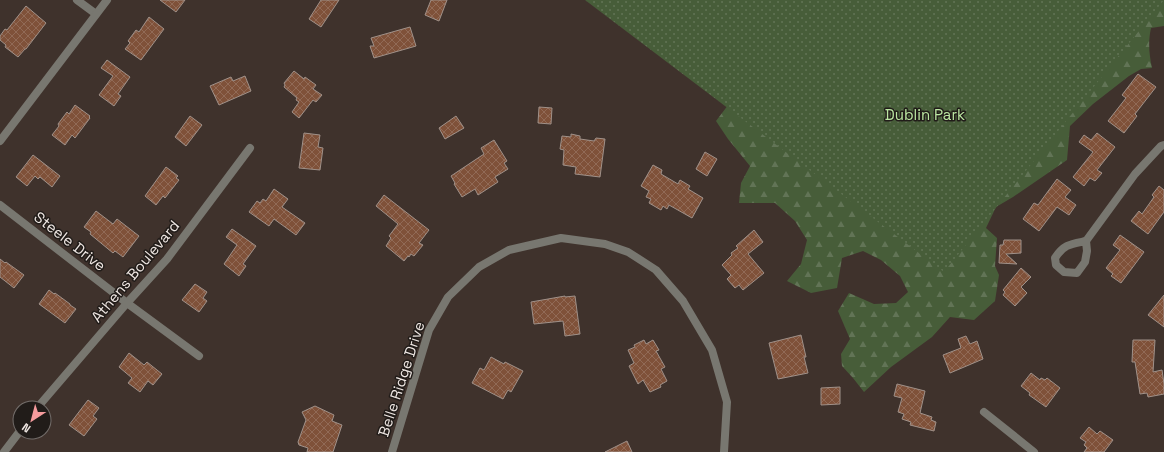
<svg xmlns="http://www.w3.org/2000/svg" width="1164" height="452" viewBox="0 0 1164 452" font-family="'Space Grotesk',sans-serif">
  <defs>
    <pattern id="forest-firs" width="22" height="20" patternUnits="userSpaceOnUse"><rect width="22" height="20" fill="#475d39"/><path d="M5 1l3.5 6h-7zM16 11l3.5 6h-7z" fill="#627456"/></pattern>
    <pattern id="park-dots" width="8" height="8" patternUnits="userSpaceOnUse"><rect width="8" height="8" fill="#475d39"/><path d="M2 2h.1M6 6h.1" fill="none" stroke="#627456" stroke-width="1.8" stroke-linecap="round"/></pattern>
    <pattern id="building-cross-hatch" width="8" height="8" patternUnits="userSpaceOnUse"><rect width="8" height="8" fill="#7f5139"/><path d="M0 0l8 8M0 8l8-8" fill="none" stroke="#916a56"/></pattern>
  </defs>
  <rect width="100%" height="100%" fill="#3f322c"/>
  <path fill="url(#forest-firs)" d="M 1111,0 L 1164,0 L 1164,26 L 1151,28 C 1148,42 1149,54 1152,68 L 1141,69 L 1129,76 L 1093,104 L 1070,126 L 1067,160 L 1013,197 L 996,207 L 986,228 L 997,238 L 995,266 L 999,275 L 995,301 L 974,320 L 950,317 L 932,337 L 891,367 L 864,392 L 853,378 L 842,366 L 841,354 L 850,339 L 838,311 L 849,293 L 874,304 L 896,303 L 908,292 L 900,276 L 881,260 L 863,251 L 842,258 L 837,288 L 811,293 L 787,281 L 801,264 L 807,240 L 795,221 L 775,203 L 739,203 L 741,183 L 750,166 L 728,139 L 716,121 L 741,88 Z"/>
  <path fill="url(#park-dots)" d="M 585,0 L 1164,0 L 944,272 Z"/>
  <g fill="url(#building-cross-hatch)" stroke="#a09189">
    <path d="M 160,0 L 185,0 L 176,12 Z"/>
    <path d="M 321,0 L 339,0 L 321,27 L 309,19 Z"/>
    <path d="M 431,0 L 447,0 L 439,21 L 425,15 Z"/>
    <path d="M 26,6 L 46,23 L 26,49 L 25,49 L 18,57 L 5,47 L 6,45 L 0,40 L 0,36 L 5,29 L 7,30 Z"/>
    <path d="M 149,17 L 164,29 L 141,60 L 125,49 L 130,43 L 128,41 L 136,30 L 139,32 Z"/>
    <path d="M 410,27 L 416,46 L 374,58 L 370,46 L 374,46 L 371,38 Z"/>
    <path d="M 107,60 L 130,77 L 118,94 L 121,96 L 114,106 L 99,95 L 113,76 L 101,68 Z"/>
    <path d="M 294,71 L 304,79 L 305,77 L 316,85 L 313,89 L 322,95 L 316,102 L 313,100 L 299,118 L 292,112 L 299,102 L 296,100 L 297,98 L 284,87 L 285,85 L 284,83 Z"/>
    <path d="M 1138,74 L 1156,87 L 1135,114 L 1137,116 L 1124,133 L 1108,121 L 1126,98 L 1122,95 Z"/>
    <path d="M 245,76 L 251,91 L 219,105 L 210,86 L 231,77 L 233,81 Z"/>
    <path d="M 75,105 L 90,116 L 89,117 L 90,118 L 75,138 L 72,135 L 65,145 L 52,135 L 59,126 L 58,124 L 67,112 L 69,114 Z"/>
    <path d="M 539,107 L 552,108 L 551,124 L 538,123 Z"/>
    <path d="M 190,116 L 202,125 L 186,146 L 175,137 Z"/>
    <path d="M 456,116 L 464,128 L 445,139 L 439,128 Z"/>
    <path d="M 304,133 L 320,135 L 318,147 L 323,148 L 320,170 L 299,168 Z"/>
    <path d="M 1097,133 L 1115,147 L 1097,170 L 1102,173 L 1095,181 L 1090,178 L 1084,186 L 1073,177 L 1093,152 L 1079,142 L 1084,135 L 1091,140 Z"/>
    <path d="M 571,134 L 580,136 L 580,139 L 594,141 L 596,138 L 605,139 L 600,177 L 575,174 L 576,167 L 563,165 L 564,150 L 560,149 L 562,136 L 571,137 Z"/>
    <path d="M 494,140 L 507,161 L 504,163 L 508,169 L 495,177 L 498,182 L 478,195 L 475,189 L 462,197 L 454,184 L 455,183 L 451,176 L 484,154 L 481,148 Z"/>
    <path d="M 705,152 L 717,159 L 707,176 L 696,169 Z"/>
    <path d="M 33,155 L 60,176 L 52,187 L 40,177 L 38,179 L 35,176 L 27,186 L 16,177 Z"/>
    <path d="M 653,165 L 662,170 L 661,174 L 678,184 L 680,180 L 690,186 L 688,189 L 703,198 L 692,218 L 669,205 L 667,209 L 663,206 L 661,210 L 649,203 L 651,199 L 646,197 L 649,191 L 641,186 Z"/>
    <path d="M 166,167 L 178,176 L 176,178 L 179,180 L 165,198 L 163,196 L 156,205 L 145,196 Z"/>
    <path d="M 1057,179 L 1071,190 L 1065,197 L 1076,205 L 1069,215 L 1057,207 L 1039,231 L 1023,219 L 1034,203 L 1038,205 Z"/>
    <path d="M 1159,186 L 1164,190 L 1164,212 L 1148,234 L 1131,221 L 1139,211 L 1142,214 L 1154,197 L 1152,195 Z"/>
    <path d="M 274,189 L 288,199 L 282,207 L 305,223 L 296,235 L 274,219 L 269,226 L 249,212 L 257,201 L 260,203 L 263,199 L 266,201 Z"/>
    <path d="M 384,195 L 429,230 L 419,243 L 423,245 L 414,256 L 411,254 L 409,257 L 408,256 L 404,261 L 386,246 L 391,238 L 389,236 L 398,224 L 376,206 Z"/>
    <path d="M 96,211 L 113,224 L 117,219 L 139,236 L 123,257 L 115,251 L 113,253 L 90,234 L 91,232 L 84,227 Z"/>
    <path d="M 232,229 L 256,246 L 243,264 L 246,266 L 239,276 L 224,264 L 237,245 L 226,237 Z"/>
    <path d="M 754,230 L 763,242 L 748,254 L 764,273 L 743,290 L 739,285 L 735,288 L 727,279 L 731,275 L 722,265 L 732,255 L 731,253 L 738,248 L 736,246 Z"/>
    <path d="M 1120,235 L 1144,252 L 1121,283 L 1111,276 L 1113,274 L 1106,268 L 1120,250 L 1113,245 Z"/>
    <path d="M 1004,240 L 1021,240 L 1021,253 L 1006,254 L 1017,264 L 999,263 L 1000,245 L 1003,245 Z"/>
    <path d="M 0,259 L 5,263 L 6,262 L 24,275 L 14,288 L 0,277 Z"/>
    <path d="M 1021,268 L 1031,277 L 1021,287 L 1027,293 L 1015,306 L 1003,295 L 1005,292 L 1003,290 Z"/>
    <path d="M 195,284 L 207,292 L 203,298 L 207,301 L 199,312 L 182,300 Z"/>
    <path d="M 49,290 L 54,294 L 55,293 L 70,304 L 70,305 L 76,309 L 65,323 L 39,304 Z"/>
    <path d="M 1164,295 L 1164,327 L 1148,315 Z"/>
    <path d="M 565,296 L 565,297 L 575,296 L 580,334 L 565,336 L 563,321 L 534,324 L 531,302 Z"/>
    <path d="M 801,335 L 806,357 L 804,357 L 808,373 L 778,379 L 769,343 Z"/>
    <path d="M 966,336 L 970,344 L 977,341 L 983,359 L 950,373 L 943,355 L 961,348 L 958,339 Z"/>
    <path d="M 644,340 L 646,344 L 653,340 L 659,350 L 656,351 L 665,367 L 661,369 L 667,381 L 660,385 L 661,387 L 650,392 L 643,380 L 638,384 L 629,366 L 634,363 L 628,350 L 635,347 L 634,345 Z"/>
    <path d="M 1133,340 L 1155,340 L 1153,372 L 1162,370 L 1164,384 L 1164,394 L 1148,397 L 1147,393 L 1140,394 L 1135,362 L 1132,362 Z"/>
    <path d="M 129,353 L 144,365 L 147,362 L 162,374 L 153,385 L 148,381 L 140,392 L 128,383 L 132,378 L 119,367 Z"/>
    <path d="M 491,357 L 504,364 L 505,362 L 523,371 L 511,392 L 508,390 L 503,399 L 472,383 L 480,368 L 484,370 Z"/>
    <path d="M 1031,373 L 1040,380 L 1041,378 L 1045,380 L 1047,378 L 1060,388 L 1046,407 L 1029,395 L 1030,393 L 1021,386 Z"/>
    <path d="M 897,384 L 925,391 L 920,413 L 932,417 L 931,420 L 936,422 L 934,431 L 910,425 L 911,422 L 902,419 L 904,414 L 898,412 L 902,398 L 894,396 Z"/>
    <path d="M 840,387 L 840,404 L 821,405 L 821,388 Z"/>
    <path d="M 88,400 L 99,408 L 93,416 L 97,419 L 84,436 L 69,425 Z"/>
    <path d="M 315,406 L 334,415 L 332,421 L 342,425 L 333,452 L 307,452 L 308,448 L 299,445 L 298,442 L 306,420 L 302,412 Z"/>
    <path d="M 1089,427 L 1097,434 L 1100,431 L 1113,440 L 1104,452 L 1084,452 L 1087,448 L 1084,445 L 1086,442 L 1080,438 Z"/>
    <path d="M 627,441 L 632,452 L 605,452 Z"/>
  </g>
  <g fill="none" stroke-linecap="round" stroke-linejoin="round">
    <g stroke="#787770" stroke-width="8">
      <path d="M 77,0 L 96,14"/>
      <path d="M 0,141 L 107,0"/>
      <path d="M 0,205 L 127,303 L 199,356"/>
      <path d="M 1086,241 L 1135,174 L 1161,146 L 1164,145"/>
      <path d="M 1086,241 L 1087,251 L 1085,262 L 1077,273 L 1064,272 L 1056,265 L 1055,258 C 1064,244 1071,244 1086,241 Z"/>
      <path d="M 37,408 L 127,303 L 167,259 L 250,148"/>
      <path d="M 984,412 L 1034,452"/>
      <path d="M 4,452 L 20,431"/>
      <path d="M 392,452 L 429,330 L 448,297 L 479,267 L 509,250 L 561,238 L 605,244 L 628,252 L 656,270 L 683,301 L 712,350 L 727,402 L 724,452"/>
    </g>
  </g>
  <g text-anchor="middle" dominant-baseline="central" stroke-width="3" stroke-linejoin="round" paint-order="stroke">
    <g font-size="15" fill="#bce7a2" stroke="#211c19">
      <text x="925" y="114">Dublin Park</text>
    </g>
    <g font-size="15" fill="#efe7e3" stroke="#211c19">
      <text transform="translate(70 241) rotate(38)">Steele Drive</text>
      <text transform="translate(135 271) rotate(-50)">Athens Boulevard</text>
      <text transform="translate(401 379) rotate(-72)">Belle Ridge Drive</text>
    </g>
  </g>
  <g transform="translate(32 420) rotate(216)"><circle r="19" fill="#211c19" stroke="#736d6a"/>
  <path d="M0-3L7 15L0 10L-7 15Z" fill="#f59b9d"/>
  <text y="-6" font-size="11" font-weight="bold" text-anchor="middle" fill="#efe7e3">N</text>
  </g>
</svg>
